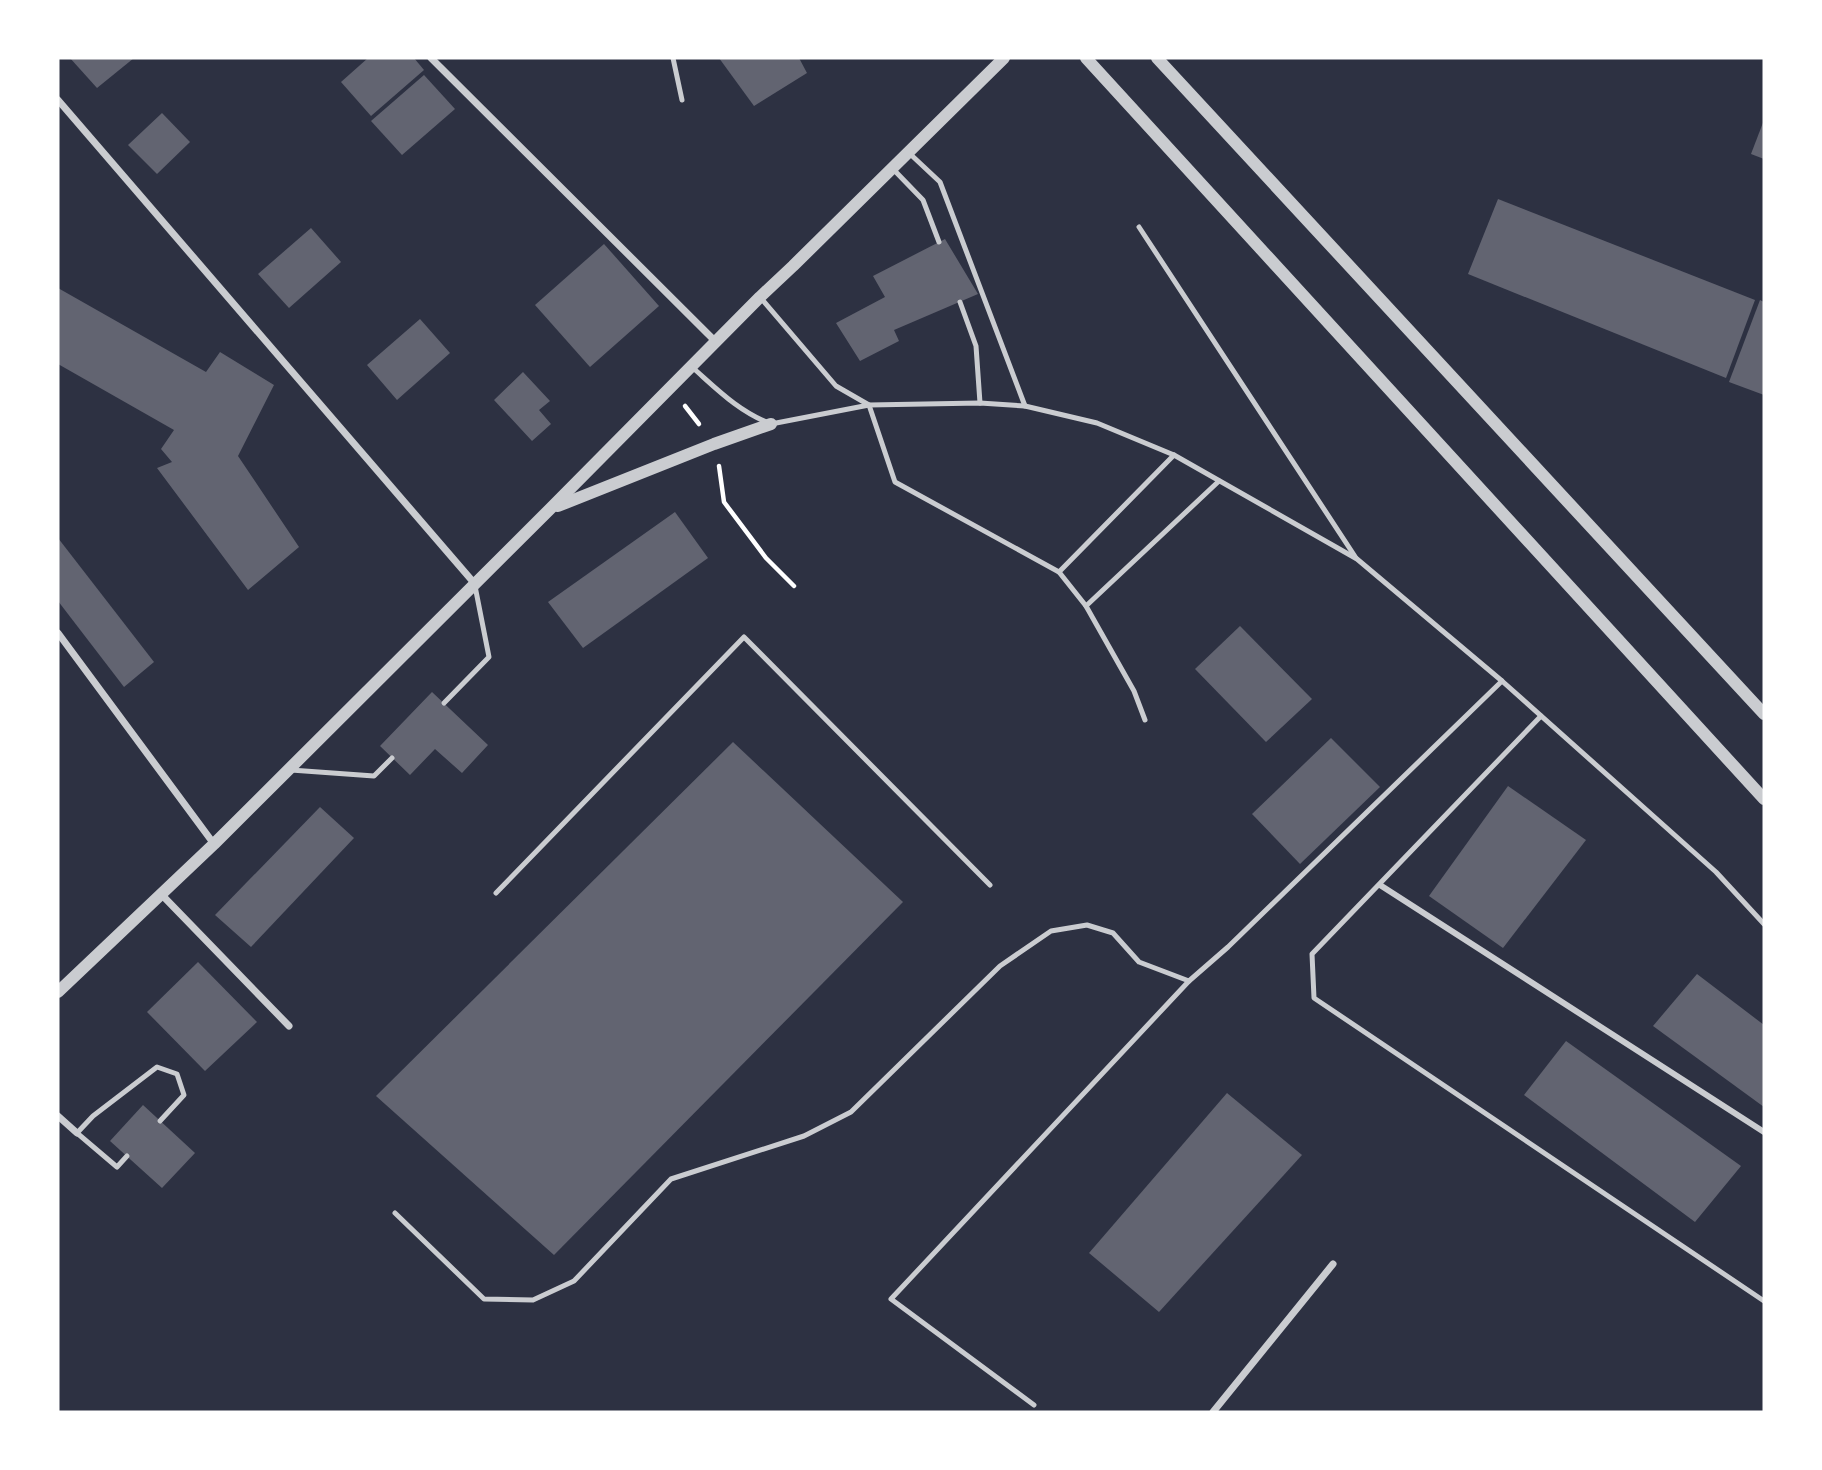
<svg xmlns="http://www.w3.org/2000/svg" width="1822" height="1470" viewBox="0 0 1822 1470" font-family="'Roboto Condensed',sans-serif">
  <rect width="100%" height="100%" fill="#2d3142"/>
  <g fill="#626471">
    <path d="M 70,58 L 134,58 L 97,88 Z"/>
    <path d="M 368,58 L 414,58 L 424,70 L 371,116 L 341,82 Z"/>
    <path d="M 719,58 L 799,58 L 807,73 L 754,106 Z"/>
    <path d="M 424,75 L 455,109 L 402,155 L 371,121 Z"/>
    <path d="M 162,113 L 190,142 L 157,174 L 128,145 Z"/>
    <path d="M 1764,120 L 1764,159 L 1751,154 Z"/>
    <path d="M 1498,199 L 1755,300 L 1726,378 L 1468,274 Z"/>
    <path d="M 311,228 L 341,262 L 289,308 L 258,274 Z"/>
    <path d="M 945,239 L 978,294 L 894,330 L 899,341 L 860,361 L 836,323 L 885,297 L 873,276 Z"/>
    <path d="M 604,244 L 659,306 L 590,367 L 535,305 Z"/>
    <path d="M 58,288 L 206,372 L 220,352 L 274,385 L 238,456 L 299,547 L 248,590 L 157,468 L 172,462 L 161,449 L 174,430 L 58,364 Z"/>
    <path d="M 1760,300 L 1764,302 L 1764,395 L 1729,382 Z"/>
    <path d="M 420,319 L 450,353 L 397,400 L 367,365 Z"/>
    <path d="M 523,372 L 550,401 L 539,410 L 551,424 L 532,441 L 494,400 Z"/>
    <path d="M 675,512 L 708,558 L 583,648 L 548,602 Z"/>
    <path d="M 58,538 L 154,662 L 124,687 L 58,601 Z"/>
    <path d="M 1240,626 L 1312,699 L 1266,742 L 1195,669 Z"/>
    <path d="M 432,692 L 488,745 L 462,773 L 435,749 L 410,775 L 380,746 Z"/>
    <path d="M 1331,738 L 1380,787 L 1300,864 L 1252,814 Z"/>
    <path d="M 733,742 L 903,902 L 554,1255 L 376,1096 Z"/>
    <path d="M 1508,786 L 1586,840 L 1503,948 L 1429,896 Z"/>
    <path d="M 320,807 L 354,838 L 251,947 L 215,915 Z"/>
    <path d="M 198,962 L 257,1022 L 205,1071 L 147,1012 Z"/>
    <path d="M 1697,974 L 1764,1025 L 1764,1107 L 1653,1026 Z"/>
    <path d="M 1566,1041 L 1741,1166 L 1695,1222 L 1524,1095 Z"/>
    <path d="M 1227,1093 L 1302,1155 L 1159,1312 L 1089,1253 Z"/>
    <path d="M 143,1105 L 195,1153 L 162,1188 L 110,1141 Z"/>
  </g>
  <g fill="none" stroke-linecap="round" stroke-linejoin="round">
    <g stroke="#fff" stroke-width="4.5">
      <path d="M 685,406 L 699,424"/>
      <path d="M 719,466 L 724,502 L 766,558 L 794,586"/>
    </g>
    <g stroke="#caccd0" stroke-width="5">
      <path d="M 673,58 L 682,100"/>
      <path d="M 908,152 L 940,182 L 1025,406"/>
      <path d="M 893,169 L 923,200 L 939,242"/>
      <path d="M 1139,227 L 1356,558"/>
      <path d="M 760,297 L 836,386 L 869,405 L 895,482 L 1059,572 L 1086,606 L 1134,691 L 1145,720"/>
      <path d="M 960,302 L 976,346 L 980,403"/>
      <path d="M 692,367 C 718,390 738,411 771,424 L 869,405 L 980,403 L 1025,406 L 1097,423 L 1174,455 L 1357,559 L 1502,681 L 1716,872 L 1764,924"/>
      <path d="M 1059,572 L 1174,455"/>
      <path d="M 1086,606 L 1219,481"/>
      <path d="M 444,703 L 489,657 L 475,586"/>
      <path d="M 1541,716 L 1312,954 L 1314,998 L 1764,1301"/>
      <path d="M 291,770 L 374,776 L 392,758"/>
      <path d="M 496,893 L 744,637 L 990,885"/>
      <path d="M 127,1156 L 117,1167 L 77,1133 L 93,1116 L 157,1067 L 177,1074 L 184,1095 L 160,1121"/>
      <path d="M 395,1213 L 484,1299 L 533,1300 L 574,1281 L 671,1179 L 804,1136 L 851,1112 L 1000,966 L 1051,931 L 1087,925 L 1113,933 L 1139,962 L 1189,981 L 1228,947 L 1502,681"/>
      <path d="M 1034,1405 L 891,1299 L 1189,981"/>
    </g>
    <path stroke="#caccd0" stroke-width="6" d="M 1380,885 L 1764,1132"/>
    <g stroke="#caccd0" stroke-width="7">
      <path d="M 431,58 L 716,342"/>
      <path d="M 58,100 L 475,584"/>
      <path d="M 58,633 L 214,844"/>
      <path d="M 161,894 L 289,1026"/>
      <path d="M 58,1116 L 77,1133"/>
      <path d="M 1213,1412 L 1333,1264"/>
    </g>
    <g stroke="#caccd0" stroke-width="12">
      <path d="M 1086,58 L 1764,799"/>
      <path d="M 1157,58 L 1764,714"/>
      <path d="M 558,506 L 714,444 L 771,424"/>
      <path d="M 58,992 L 214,844 L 551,508 L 760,297 L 793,266 L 1004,58"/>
    </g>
  </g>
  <rect width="1822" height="1470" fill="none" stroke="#ffffff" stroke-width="119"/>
</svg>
